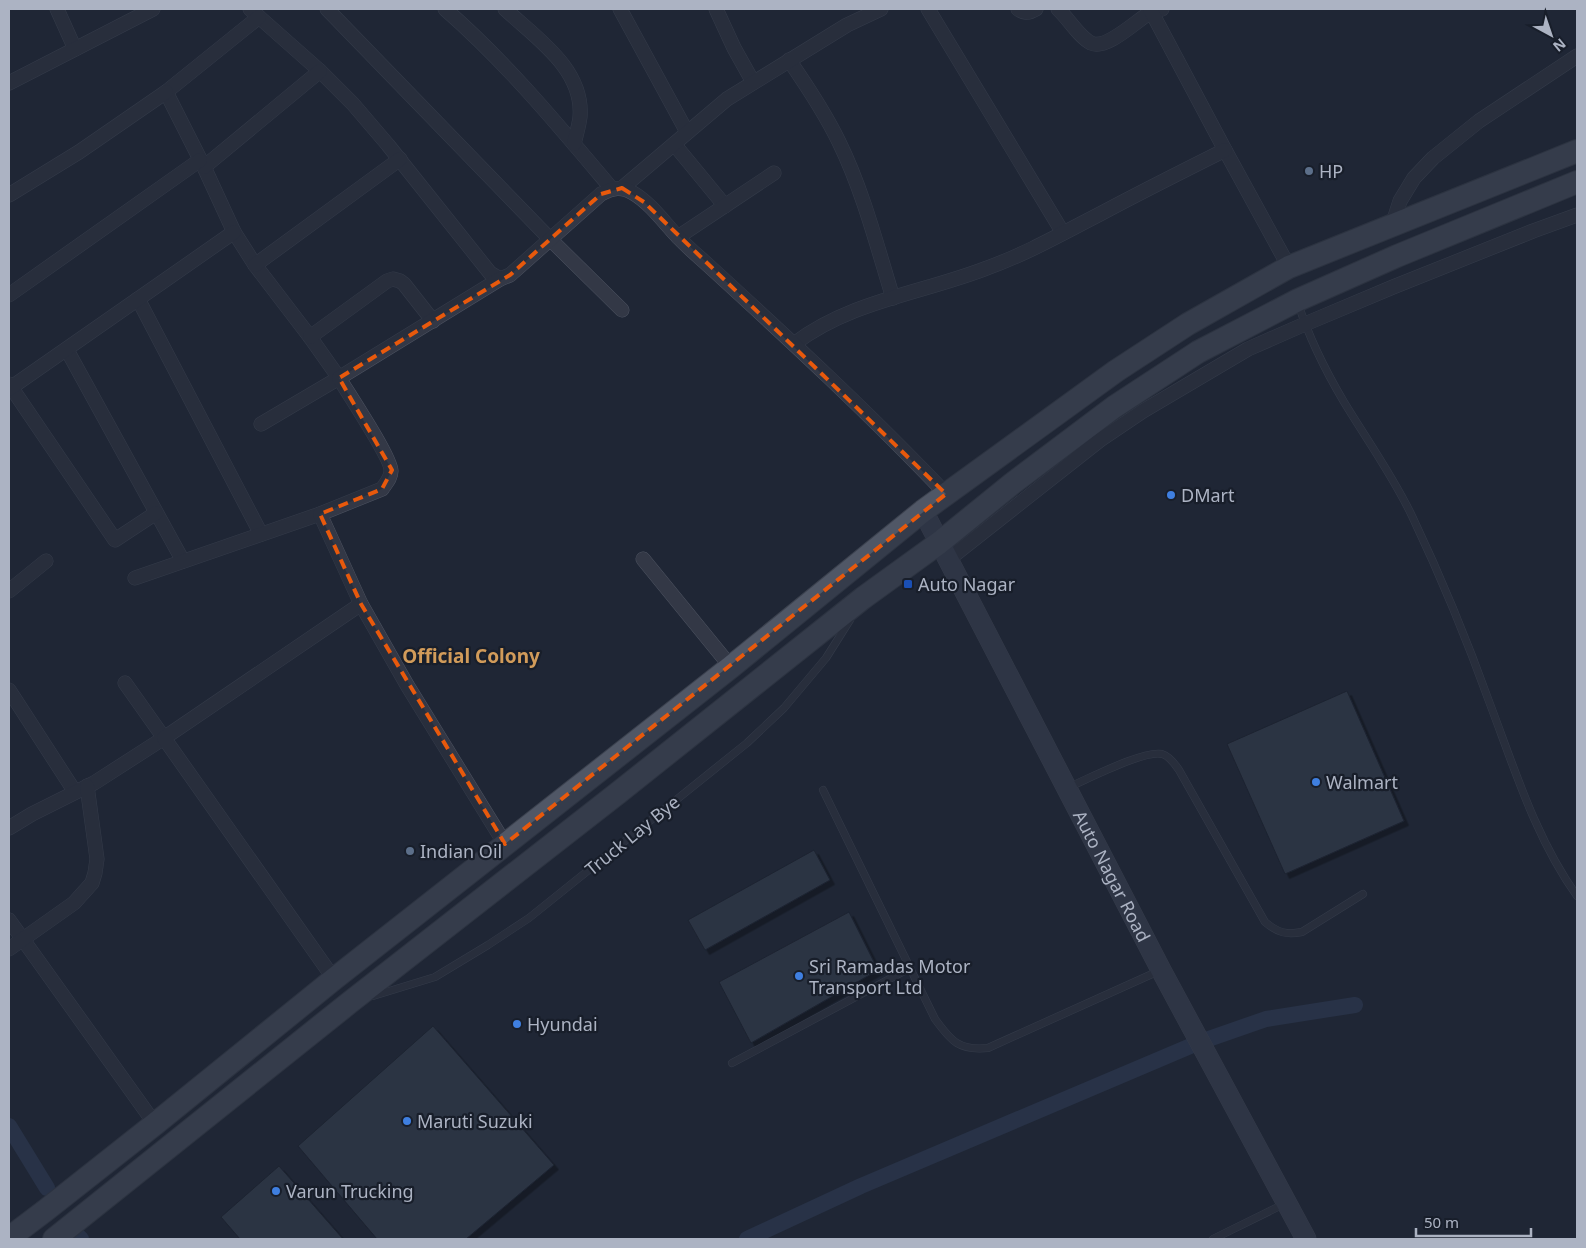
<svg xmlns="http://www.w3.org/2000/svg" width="1586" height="1248" viewBox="0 0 1586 1248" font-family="'Noto Sans',sans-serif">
  <defs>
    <filter id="shadow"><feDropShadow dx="4.5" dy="4.5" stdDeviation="0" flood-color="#0009"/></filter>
  </defs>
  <rect width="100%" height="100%" fill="#1f2635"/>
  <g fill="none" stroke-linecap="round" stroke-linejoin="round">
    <g stroke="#33405d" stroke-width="16">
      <path d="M 9,1126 L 47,1188"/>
      <path d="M 79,1237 L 81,1239"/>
      <path d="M 747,1239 L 861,1186 L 1200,1042 L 1266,1019 L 1355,1005"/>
    </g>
  </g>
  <g fill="#3b4456" stroke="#1a202c" filter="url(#shadow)">
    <path d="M 1347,691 L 1404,821 L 1285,874 L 1227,744 Z"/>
    <path d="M 814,850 L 830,880 L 705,950 L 688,920 Z"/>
    <path d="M 849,912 L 878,970 L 751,1043 L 719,982 Z"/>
    <path d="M 433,1026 L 554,1165 L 466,1239 L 377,1239 L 298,1146 Z"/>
    <path d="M 279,1166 L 343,1239 L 240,1239 L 221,1217 Z"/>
  </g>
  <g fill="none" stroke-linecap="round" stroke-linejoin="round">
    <g stroke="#4d5361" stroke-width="8">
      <g id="lane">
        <path d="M 1298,303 C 1309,338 1325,370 1344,402 C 1367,440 1393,476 1412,516 C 1441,577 1467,640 1490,704 C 1515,770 1536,839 1577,896"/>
        <path d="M 1069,787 C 1088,779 1144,750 1162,754 C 1169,756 1175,764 1179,770 L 1265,922 C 1278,933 1287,935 1302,932 L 1363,894"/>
        <path d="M 823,790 L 935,1019 C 951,1041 959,1051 988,1048 L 1161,970"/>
        <path d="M 373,996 L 435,977 L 488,945 L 529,918 L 747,743 L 784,708 L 826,658 L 850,620"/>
        <path d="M 732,1063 L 910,968"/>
        <path d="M 1213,1239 L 1284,1204"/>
      </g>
    </g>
    <g stroke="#4d5361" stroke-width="15">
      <g id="street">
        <path d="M 57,9 L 75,49"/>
        <path d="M 250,9 L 320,71 L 353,104 L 388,145 L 490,273 L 500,279"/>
        <path d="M 327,9 L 550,239 L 622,310"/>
        <path d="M 445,9 C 507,63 559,126 612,189"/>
        <path d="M 505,9 C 536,38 584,69 580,117 C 579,126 576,135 574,144"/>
        <path d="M 620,9 L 687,132"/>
        <path d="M 716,9 L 734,48 L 753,82"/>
        <path d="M 928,9 L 1063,233"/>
        <path d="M 1018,9 C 1025,14 1029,13 1036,9"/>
        <path d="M 1058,9 C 1068,18 1079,37 1091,43 C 1106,51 1137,20 1151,12 C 1154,11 1159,10 1162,9"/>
        <path d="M 1150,9 L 1225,150 L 1289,267"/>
        <path d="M 259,17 L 166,92 L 204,167 L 234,232 L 255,265 L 310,337 L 339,378 L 261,424"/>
        <path d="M 789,60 C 807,86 825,113 839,142 C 863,191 877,246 893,298"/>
        <path d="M 9,83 L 153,9"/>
        <path d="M 674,144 L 725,206"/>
        <path d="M 204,167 L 320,71"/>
        <path d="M 622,188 L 727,99 L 847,25 L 881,9"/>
        <path d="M 9,195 L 79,152 L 166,92"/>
        <path d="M 1392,226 L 1400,201 L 1414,178 L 1433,158 L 1479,121 L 1577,56"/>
        <path d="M 678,237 L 774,173"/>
        <path d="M 255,265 L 400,159"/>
        <path d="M 9,295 L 200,160"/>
        <path d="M 138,299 L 261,534"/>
        <path d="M 310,337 L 387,281 L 393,279 L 400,281 L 404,284 L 433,321"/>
        <path d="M 794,344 C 850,301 923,293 987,268 C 1026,254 1063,233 1100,214 C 1141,192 1183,171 1225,150"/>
        <path d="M 67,350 L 183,561"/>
        <path d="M 9,384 L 115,540 L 156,513"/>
        <path d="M 9,389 L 234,232"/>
        <path d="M 643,559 L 731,667"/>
        <path d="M 949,559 L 1100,440 L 1143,411 L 1248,349 L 1305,324 L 1393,287 L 1533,231 L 1577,215"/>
        <path d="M 135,578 L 320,514"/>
        <path d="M 9,591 L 46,561"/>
        <path d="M 9,690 L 75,792"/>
        <path d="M 9,828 L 32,814 L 94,783 L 164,738 L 125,683"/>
        <path d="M 505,844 L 407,685 L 361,604 L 320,514 L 382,489 C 386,483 391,478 391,471 C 392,459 348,393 339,378 L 500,279 L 510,275 L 601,194 C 613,188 621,186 633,193 C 650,203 663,221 676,235 C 686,246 698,256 709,266 C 790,340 871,415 946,494"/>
        <path d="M 9,920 L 155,1124"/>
        <path d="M 9,949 L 74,903 L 92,883 L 95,873 L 97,859 L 87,786"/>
        <path d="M 334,979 L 164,738 L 361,604"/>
      </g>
    </g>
    <g stroke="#4d5361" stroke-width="21">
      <g id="secondary">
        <path id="s1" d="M 923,511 L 1161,970 L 1306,1239"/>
      </g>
    </g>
    <g stroke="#3c424f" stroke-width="24">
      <g id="primary">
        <path d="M 9,1238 L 46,1210 L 155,1124 L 334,979 L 731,667 L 923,511 L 1116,371 L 1188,324 L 1289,267 L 1577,151"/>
        <path d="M 54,1239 L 349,1003 L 618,793 L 863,598 L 939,543 L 1013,483 L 1114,407 L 1198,352 L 1298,300 L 1397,256 L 1577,182"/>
      </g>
    </g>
    <use href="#lane" stroke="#333846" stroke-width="7"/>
    <use href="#street" stroke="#333846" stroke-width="14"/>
    <use href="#secondary" stroke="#414759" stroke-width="20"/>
    <use href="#primary" stroke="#505766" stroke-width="22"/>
  </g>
  <path d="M0 0H1586V1248H0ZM 622,188 L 644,202 L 946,494 L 505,844 L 361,604 L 320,514 L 382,489 L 392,470 L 339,378 L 510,275 L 601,194 Z" fill="#1f2635" fill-opacity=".55" fill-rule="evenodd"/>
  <path fill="none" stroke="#e8590c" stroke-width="4" stroke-dasharray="10 6" stroke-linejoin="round" d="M 622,188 L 644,202 L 946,494 L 505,844 L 361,604 L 320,514 L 382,489 L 392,470 L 339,378 L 510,275 L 601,194 Z"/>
  <g fill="#5c6f8a" stroke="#181e2a" stroke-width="2">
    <circle cx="1309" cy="171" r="5"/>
    <circle cx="410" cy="851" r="5"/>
  </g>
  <g fill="#3f7fe0" stroke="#181e2a" stroke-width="2">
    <circle cx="1171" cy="495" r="5"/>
    <circle cx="1316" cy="782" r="5"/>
    <circle cx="799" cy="976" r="5"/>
    <circle cx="517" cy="1024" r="5"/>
    <circle cx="407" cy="1121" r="5"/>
    <circle cx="276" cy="1191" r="5"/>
  </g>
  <rect fill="#1a4fb4" stroke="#181e2a" stroke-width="2" x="903" y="579" width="10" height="10" rx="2.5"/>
  <g text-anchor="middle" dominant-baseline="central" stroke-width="4.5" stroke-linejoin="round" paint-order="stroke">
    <g font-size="18" fill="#acb3c3" stroke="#181e2a" text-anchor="start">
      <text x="1319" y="171">HP</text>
      <text x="1181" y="495">DMart</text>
      <text x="918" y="584">Auto Nagar</text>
      <text x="1326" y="782">Walmart</text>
      <text x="420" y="851">Indian Oil</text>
      <text x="809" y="966">Sri Ramadas Motor<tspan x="809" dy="21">Transport Ltd</tspan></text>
      <text x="527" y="1024">Hyundai</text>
      <text x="417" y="1121">Maruti Suzuki</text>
      <text x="286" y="1191">Varun Trucking</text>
    </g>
    <g font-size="18" fill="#acb3c3" stroke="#181e2a">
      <text transform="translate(632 835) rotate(-39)">Truck Lay Bye</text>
      <text stroke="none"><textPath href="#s1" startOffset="411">Auto Nagar Road</textPath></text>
    </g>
    <g font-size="19" font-weight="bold" fill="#d19b5a" stroke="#181e2a">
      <text x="471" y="656">Official Colony</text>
    </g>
  </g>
  <rect width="1586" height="1248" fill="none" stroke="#acb3c3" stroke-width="20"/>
  <g transform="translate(1551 35) rotate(140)" stroke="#181e2a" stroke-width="4" paint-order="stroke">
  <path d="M0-4L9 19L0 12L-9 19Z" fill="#acb3c3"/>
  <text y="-8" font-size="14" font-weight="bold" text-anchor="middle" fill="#acb3c3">N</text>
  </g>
  <path d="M1416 1228v8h115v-8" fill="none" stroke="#acb3c3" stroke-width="2.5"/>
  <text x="1424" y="1228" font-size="15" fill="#acb3c3" stroke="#181e2a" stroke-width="4" paint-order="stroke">50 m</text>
</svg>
